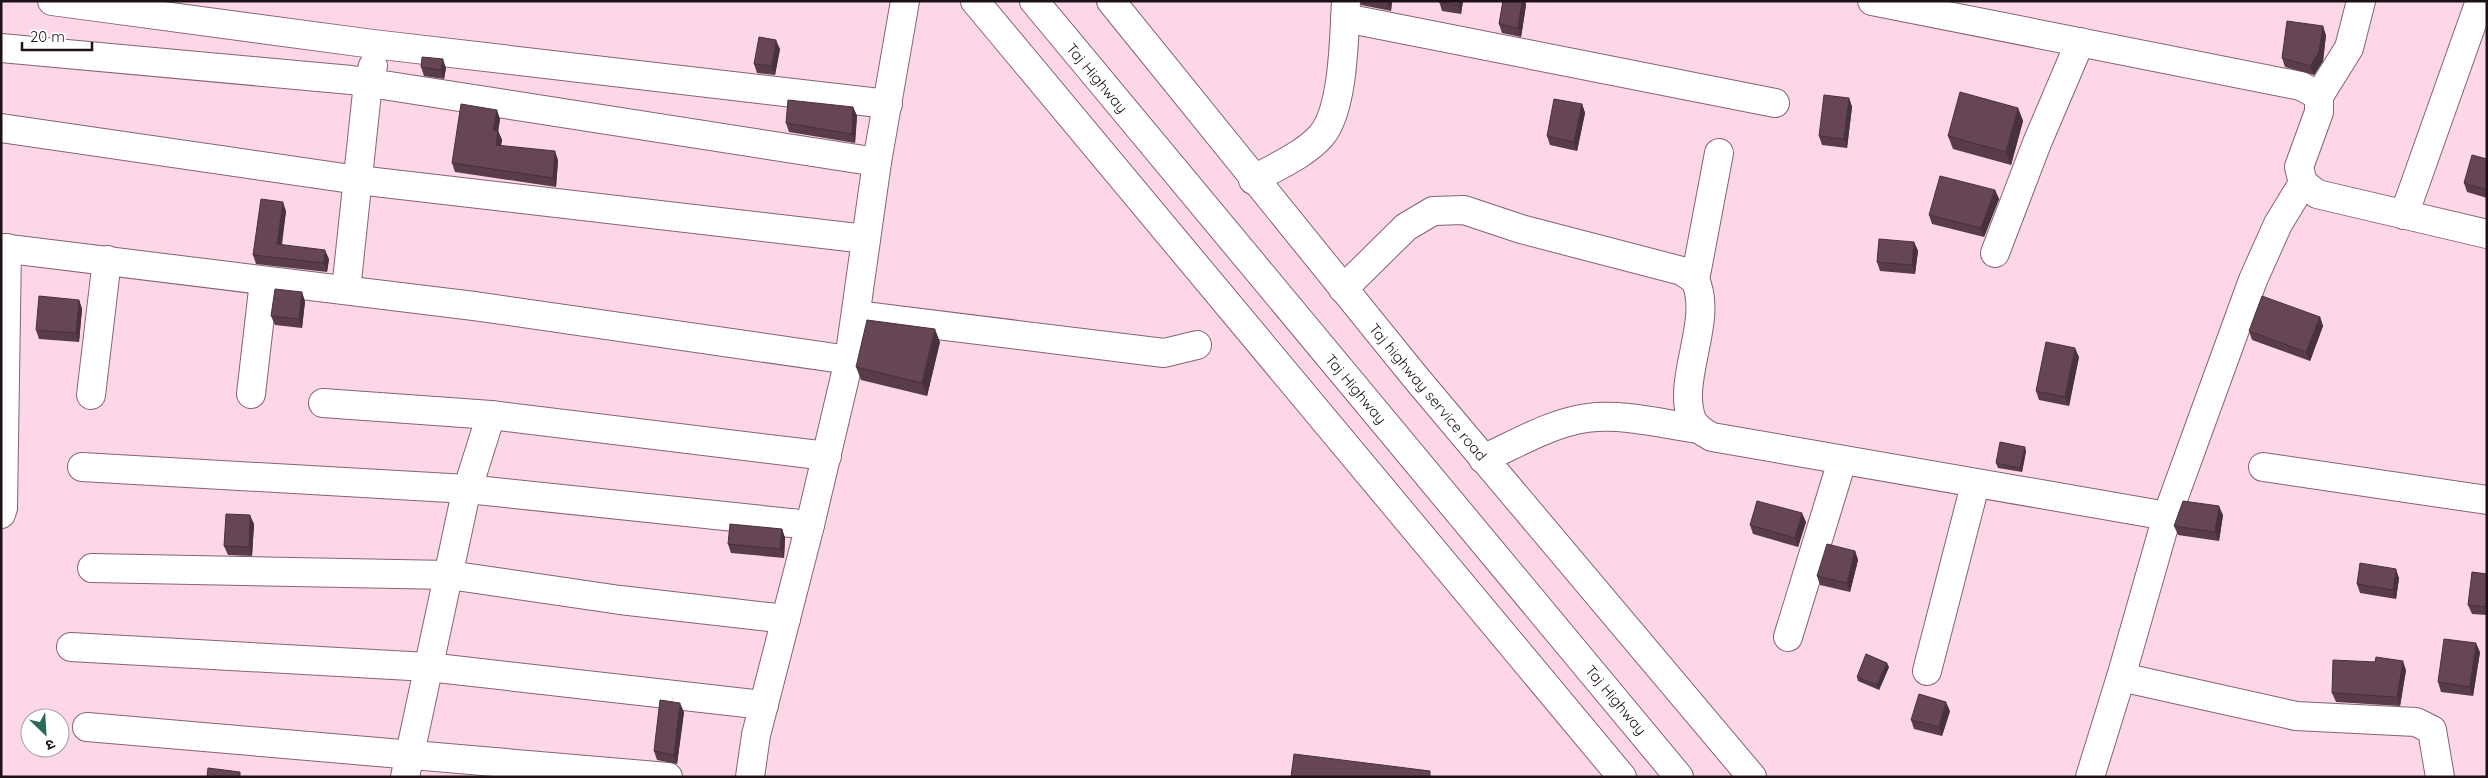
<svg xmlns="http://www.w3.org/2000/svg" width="2488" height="778" viewBox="0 0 2488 778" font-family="Quicksand,'Noto Sans Devanagari',sans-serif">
  <rect width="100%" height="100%" fill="#fdd6e7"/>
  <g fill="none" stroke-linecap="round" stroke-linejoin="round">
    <g stroke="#856373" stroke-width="30">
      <g id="minor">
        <path d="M 52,1 L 373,44 L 888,104"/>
        <path d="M 1111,1 L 1416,378 L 1752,777"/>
        <path d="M 1872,1 L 2301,86 L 2319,96 L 2319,112 L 2299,167 L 2303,183 L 2317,194 L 2487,234"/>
        <path d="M 1345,18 L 1775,103"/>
        <path d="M 1,48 L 351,80 L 877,162"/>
        <path d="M 2319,96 L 2349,48 L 2361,1"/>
        <path d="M 1,128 L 358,180 L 866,239"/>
        <path d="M 1253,180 C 1275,167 1304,155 1321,136 C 1344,110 1344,36 1346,1"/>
        <path d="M 2404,215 L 2480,1"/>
        <path d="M 1,248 L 474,306 L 849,360 L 877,162 L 905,1"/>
        <path d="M 1995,253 L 2037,143 L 2080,42"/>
        <path d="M 1695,280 L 1719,153"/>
        <path d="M 1343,289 L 1406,227 L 1433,211 L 1464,210 L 1521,229 L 1682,271 L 1695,280 C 1714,320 1676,380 1692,420 C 1696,428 1704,433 1712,437 L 2167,516"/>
        <path d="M 346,290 L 368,83 L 373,66"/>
        <path d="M 856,315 L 1164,353 L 1197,345"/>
        <path d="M 251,394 L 264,281"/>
        <path d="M 91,395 L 107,260"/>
        <path d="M 323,403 L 491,415 L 827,456"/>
        <path d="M 1483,459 C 1516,444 1551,423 1587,418 C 1623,413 1663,424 1698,429"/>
        <path d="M 82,467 L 467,489 L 810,525"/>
        <path d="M 2263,467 L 2487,500"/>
        <path d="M 1,514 L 3,508 L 7,248"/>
        <path d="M 92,568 L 449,575 L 620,600 L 786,619"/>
        <path d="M 1788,637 L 1842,461"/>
        <path d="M 71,647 L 428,667 L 764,705"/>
        <path d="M 1927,671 L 1975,485"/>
        <path d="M 2121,677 L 2296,716 L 2416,722 L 2432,730 L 2440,777"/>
        <path d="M 87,727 L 668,777"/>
        <path d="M 405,777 L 465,497 L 491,415"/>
        <path d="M 750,777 L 756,735 L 810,525 L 849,360"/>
        <path d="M 2090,777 L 2121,677 L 2167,516 L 2253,280 L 2278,224 L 2303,183"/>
      </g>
    </g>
    <g stroke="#856373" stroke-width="30">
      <g id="major">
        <path d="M 975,1 L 1622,777"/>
        <path d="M 1034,1 L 1679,777"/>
      </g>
    </g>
    <use href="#minor" stroke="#fff" stroke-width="28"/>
    <use href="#major" stroke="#fff" stroke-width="28"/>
  </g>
  <g fill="#583c49">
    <path d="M 1360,1 L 1392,1 L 1391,11 L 1361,5 Z"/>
    <path d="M 1439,1 L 1463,1 L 1461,14 L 1442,11 Z"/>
    <path d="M 1503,1 L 1525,1 L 1526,5 L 1521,37 L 1502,33 L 1499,24 Z"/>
    <path d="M 2326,35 L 2323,61 L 2314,75 L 2285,67 L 2282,58 Z"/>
    <path d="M 780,49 L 775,75 L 757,73 L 754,64 Z"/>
    <path d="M 421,67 L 446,68 L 444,79 L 424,76 Z"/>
    <path d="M 1849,98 L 1852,107 L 1847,148 L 1822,145 L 1819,136 Z"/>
    <path d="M 1582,104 L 1585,113 L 1577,151 L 1550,145 L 1547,136 Z"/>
    <path d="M 853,107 L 857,116 L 855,143 L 789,132 L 786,123 Z"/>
    <path d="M 2018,108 L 2023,121 L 2011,165 L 1953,149 L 1948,136 Z"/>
    <path d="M 500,119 L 498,131 L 502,140 L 501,146 L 558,160 L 556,187 L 455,172 L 452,163 Z"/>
    <path d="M 2487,159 L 2487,198 L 2467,192 L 2464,183 Z"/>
    <path d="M 1995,190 L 1999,199 L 1984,237 L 1932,224 L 1929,215 Z"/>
    <path d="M 286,211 L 282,245 L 329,259 L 327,272 L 256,264 L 253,255 Z"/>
    <path d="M 1914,242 L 1918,251 L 1915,274 L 1880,271 L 1877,262 Z"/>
    <path d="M 79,300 L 82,309 L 79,342 L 39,339 L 36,330 Z"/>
    <path d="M 305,301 L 302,328 L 275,325 L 271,316 Z"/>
    <path d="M 2320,317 L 2323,326 L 2310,361 L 2252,340 L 2249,331 Z"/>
    <path d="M 940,342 L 927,396 L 861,380 L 856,367 Z"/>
    <path d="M 2079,357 L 2069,406 L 2039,400 L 2036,391 Z"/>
    <path d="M 2026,451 L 2022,472 L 1998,468 L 1996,463 Z"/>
    <path d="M 2223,515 L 2219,541 L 2178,535 L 2174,526 Z"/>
    <path d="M 1806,522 L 1798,547 L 1753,534 L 1750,525 Z"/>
    <path d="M 254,524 L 252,556 L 228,555 L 224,546 Z"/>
    <path d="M 782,529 L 785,538 L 784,558 L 731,553 L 728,544 Z"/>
    <path d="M 1855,551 L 1858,560 L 1850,592 L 1820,585 L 1817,576 Z"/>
    <path d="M 2487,574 L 2487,615 L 2472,614 L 2468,605 Z"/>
    <path d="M 2399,578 L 2396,599 L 2360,593 L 2357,584 Z"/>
    <path d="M 2480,652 L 2473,696 L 2441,692 L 2438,682 Z"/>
    <path d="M 1889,667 L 1879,690 L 1858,681 L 1857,677 Z"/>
    <path d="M 2406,670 L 2400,706 L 2336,702 L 2332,693 Z"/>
    <path d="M 1950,711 L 1942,736 L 1914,729 L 1911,720 Z"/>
    <path d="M 684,712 L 677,764 L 657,760 L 654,751 Z"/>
  </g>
  <g fill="#47313c">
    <path d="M 1388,1 L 1392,1 L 1391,11 L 1387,2 Z"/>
    <path d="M 1459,1 L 1463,1 L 1461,14 L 1458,5 Z"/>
    <path d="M 1522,1 L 1525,1 L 1526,5 L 1521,37 L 1518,28 Z"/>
    <path d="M 2323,26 L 2326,35 L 2323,61 L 2314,75 L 2310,66 Z"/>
    <path d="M 776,40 L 780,49 L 775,75 L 772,66 Z"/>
    <path d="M 443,59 L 446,68 L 444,79 L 441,70 Z"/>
    <path d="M 1849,98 L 1852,107 L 1847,148 L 1844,139 Z"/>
    <path d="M 1582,104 L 1585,113 L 1577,151 L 1574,142 Z"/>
    <path d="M 853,107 L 857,116 L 855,143 L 852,134 Z"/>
    <path d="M 2018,108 L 2023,121 L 2011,165 L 2006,152 Z"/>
    <path d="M 497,110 L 500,119 L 497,139 L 493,130 Z"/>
    <path d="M 498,131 L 502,140 L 499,154 L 496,145 Z"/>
    <path d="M 555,151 L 558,160 L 556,187 L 553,178 Z"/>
    <path d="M 1995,190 L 1999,199 L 1984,237 L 1981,228 Z"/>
    <path d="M 283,202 L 286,211 L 280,253 L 277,244 Z"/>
    <path d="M 1914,242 L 1918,251 L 1915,274 L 1912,265 Z"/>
    <path d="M 325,250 L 329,259 L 327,272 L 324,263 Z"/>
    <path d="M 302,292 L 305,301 L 302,328 L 299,319 Z"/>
    <path d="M 79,300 L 82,309 L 79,342 L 76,333 Z"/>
    <path d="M 2320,317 L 2323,326 L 2310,361 L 2306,352 Z"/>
    <path d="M 935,329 L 940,342 L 927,396 L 922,383 Z"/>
    <path d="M 2075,348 L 2079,357 L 2069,406 L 2065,397 Z"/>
    <path d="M 2025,447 L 2026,451 L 2022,472 L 2020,468 Z"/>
    <path d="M 2219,506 L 2223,515 L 2219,541 L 2215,532 Z"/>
    <path d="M 1802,513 L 1806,522 L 1798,547 L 1795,538 Z"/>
    <path d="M 250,515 L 254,524 L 252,556 L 249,547 Z"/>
    <path d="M 782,529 L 785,538 L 784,558 L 780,549 Z"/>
    <path d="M 1855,551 L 1858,560 L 1850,592 L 1847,583 Z"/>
    <path d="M 2396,569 L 2399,578 L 2396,599 L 2393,590 Z"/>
    <path d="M 2476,643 L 2480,652 L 2473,696 L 2470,687 Z"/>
    <path d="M 2403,661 L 2406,670 L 2400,706 L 2397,697 Z"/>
    <path d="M 1887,663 L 1889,667 L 1879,690 L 1877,685 Z"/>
    <path d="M 1946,702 L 1950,711 L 1942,736 L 1939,727 Z"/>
    <path d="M 680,703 L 684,712 L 677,764 L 674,755 Z"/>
  </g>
  <g fill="#664655" stroke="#47313c">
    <path d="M 1439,1 L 1459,1 L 1458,5 L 1439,2 Z"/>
    <path d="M 1503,1 L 1522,1 L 1518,28 L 1499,24 Z"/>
    <path d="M 2287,21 L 2323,26 L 2319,52 L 2310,66 L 2282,58 Z"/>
    <path d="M 759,37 L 776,40 L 772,66 L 754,64 Z"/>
    <path d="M 422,57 L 443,59 L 441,70 L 421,67 Z"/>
    <path d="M 1960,92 L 2018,108 L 2006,152 L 1948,136 Z"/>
    <path d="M 1824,95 L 1849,98 L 1844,139 L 1819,136 Z"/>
    <path d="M 1554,99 L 1582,104 L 1574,142 L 1547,136 Z"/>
    <path d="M 788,100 L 853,107 L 852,134 L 786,123 Z"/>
    <path d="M 461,104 L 497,110 L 493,130 L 498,131 L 496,145 L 555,151 L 553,178 L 452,163 Z"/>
    <path d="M 2472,155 L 2487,159 L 2487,190 L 2464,183 Z"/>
    <path d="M 1940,176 L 1995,190 L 1981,228 L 1929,215 Z"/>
    <path d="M 261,199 L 283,202 L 277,244 L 325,250 L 324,263 L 253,255 Z"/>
    <path d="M 1879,239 L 1914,242 L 1912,265 L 1877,262 Z"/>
    <path d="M 275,289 L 302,292 L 299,319 L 271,316 Z"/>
    <path d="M 39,296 L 79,300 L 76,333 L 36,330 Z"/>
    <path d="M 2262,296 L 2320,317 L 2306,352 L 2249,331 Z"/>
    <path d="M 867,320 L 935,329 L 922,383 L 856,367 Z"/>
    <path d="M 2046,342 L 2075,348 L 2065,397 L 2036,391 Z"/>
    <path d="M 2000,442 L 2025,447 L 2020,468 L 1996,463 Z"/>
    <path d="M 1757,501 L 1802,513 L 1795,538 L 1750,525 Z"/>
    <path d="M 2183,501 L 2219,506 L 2215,532 L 2174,526 Z"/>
    <path d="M 226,514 L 250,515 L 249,547 L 224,546 Z"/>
    <path d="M 730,524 L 782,529 L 780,549 L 728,544 Z"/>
    <path d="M 1827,544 L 1855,551 L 1847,583 L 1817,576 Z"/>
    <path d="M 2360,563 L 2396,569 L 2393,590 L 2357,584 Z"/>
    <path d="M 2472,572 L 2487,574 L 2487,607 L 2468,605 Z"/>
    <path d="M 2444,639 L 2476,643 L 2470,687 L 2438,682 Z"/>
    <path d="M 1866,654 L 1887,663 L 1877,685 L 1857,677 Z"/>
    <path d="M 2376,657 L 2403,661 L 2397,697 L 2332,693 L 2333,660 L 2375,662 Z"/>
    <path d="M 1919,694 L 1946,702 L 1939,727 L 1911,720 Z"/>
    <path d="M 660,700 L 680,703 L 674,755 L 654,751 Z"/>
    <path d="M 1294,754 L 1430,771 L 1430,777 L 1291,777 Z"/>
    <path d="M 208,768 L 240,772 L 240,777 L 207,777 Z"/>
  </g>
  <g text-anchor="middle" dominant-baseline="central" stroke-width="5" stroke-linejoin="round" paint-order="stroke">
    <g font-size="15" fill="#1d1016" stroke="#fff">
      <text transform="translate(1097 78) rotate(50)">Taj Highway</text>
      <text transform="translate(1356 389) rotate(50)">Taj Highway</text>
      <text transform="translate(1428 392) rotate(50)">Taj highway service road</text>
      <text transform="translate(1616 700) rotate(50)">Taj Highway</text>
    </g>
  </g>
  <rect width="2488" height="778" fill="none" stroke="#1d1016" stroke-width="5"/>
  <g transform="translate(45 733) rotate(155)"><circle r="24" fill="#ffffff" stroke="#a59fa2"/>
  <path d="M0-4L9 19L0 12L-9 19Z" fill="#2b6855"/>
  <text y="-8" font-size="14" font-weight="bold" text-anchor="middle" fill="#1d1016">उ</text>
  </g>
  <path d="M22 42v8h70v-8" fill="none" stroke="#1d1016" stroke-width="2.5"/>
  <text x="30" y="42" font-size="15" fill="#1d1016" stroke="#ffffff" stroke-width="4" paint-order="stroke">20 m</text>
</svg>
